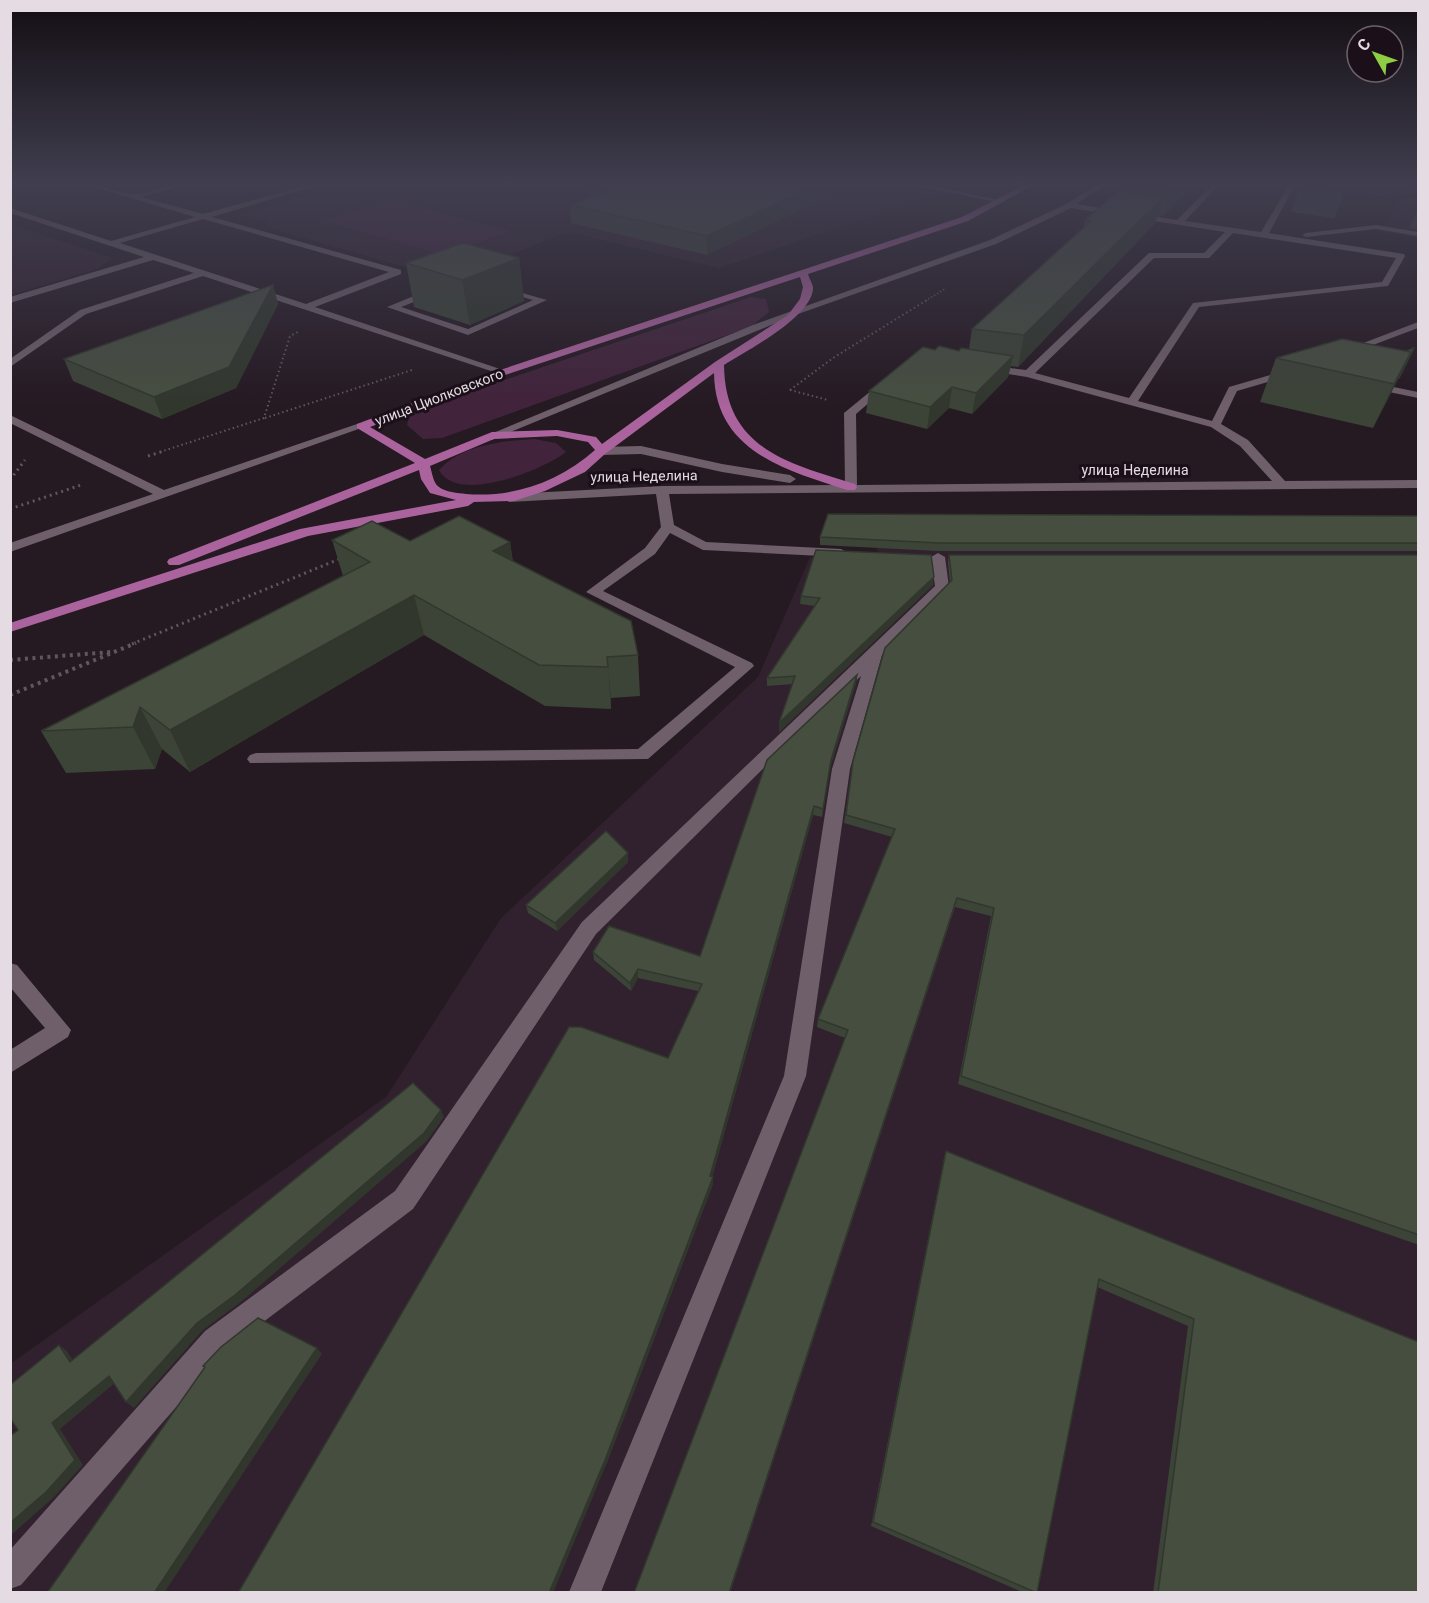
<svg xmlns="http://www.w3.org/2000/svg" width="1429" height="1603" viewBox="0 0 1429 1603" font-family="Roboto,sans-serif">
  <rect width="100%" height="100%" fill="#251922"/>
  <g fill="#31202d">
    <path d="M 347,183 L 882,183 L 942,193 L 719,268 L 568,232 L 448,279 L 265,227 L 268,221 L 239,215 Z"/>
    <path d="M 1418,198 L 1418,238 L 1381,232 L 1400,199 Z"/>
    <path d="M 14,225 L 112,258 L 97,269 L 11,295 L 10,226 Z"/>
    <path d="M 1418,521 L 1418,1592 L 11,1592 L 10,1364 L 386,1097 L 501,918 L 758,677 L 810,557 L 879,563 L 873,522 Z"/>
  </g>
  <g fill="#41233b">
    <path d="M 390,200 L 510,231 L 443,255 L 323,221 Z"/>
    <path d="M 751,297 L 766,299 L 769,312 L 752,326 L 442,438 L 423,439 L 407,425 L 409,417 L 424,407 Z"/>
    <path d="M 534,439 L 556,443 L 566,452 C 543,470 457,505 439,470 C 461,445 502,441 534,439 Z"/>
  </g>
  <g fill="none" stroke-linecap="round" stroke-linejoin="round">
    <g stroke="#61565f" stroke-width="1.5" stroke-dasharray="1.5 2" stroke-linecap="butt">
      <path d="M 1359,188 L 1377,195"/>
      <path d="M 1373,202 L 1377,195 L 1418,191"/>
      <path d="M 925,301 L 945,289"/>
    </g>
    <g stroke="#61565f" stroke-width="2" stroke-dasharray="1.5 3" stroke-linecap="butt">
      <path d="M 790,390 L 833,358 L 927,300"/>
      <path d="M 790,390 L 828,400"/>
      <path d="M 265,418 L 412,370"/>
      <path d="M 160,452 L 264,418 L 290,336 L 298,332"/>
    </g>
    <g stroke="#61565f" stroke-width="3" stroke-dasharray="2 4" stroke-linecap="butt">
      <path d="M 148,456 L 164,451"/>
      <path d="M 10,480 L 25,460"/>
      <path d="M 10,509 L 81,485"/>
      <path d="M 132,644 L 342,558"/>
    </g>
    <g stroke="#61565f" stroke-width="4" stroke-dasharray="3 4.5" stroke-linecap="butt">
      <path d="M 10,660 L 111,652"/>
      <path d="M 10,695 L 136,643"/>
    </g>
    <g fill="#6e5f6a" fill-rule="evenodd">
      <path d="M 80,183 C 98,182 114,193 132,194 C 149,195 169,183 188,183 L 141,197 L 203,214 L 315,183 L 325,183 L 212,217 L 401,270 L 401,274 L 315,307 L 509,372 L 508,374 L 500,374 L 203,276 L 86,314 L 10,367 L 10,359 L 80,310 L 194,273 L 153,260 L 10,303 L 10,297 L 144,257 L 10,213 L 10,208 L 111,241 L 195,217 ZM 203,219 L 389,272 L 306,304 L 120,243 Z"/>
      <path d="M 903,183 L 917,183 L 1005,201 L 1001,203 Z"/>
      <path d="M 1100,183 L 1109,183 L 1076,204 L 1177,220 L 1214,183 L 1221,183 L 1185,221 L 1261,232 L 1290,183 L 1296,183 L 1269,233 L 1404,254 L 1405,256 L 1388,286 L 1199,307 L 1138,401 L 1212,421 L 1229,387 L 1287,370 L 1295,370 L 1295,374 L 1237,391 L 1221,424 L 1248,440 L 1285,481 L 1418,480 L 1418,488 L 669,494 L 674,525 L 706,542 L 841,549 L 848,553 L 841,557 L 703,550 L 670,533 L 655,554 L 603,591 L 752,663 L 754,666 L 648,759 L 250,763 L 247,759 L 250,755 L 256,753 L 638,749 L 735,667 L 586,592 L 645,548 L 661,527 L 656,494 L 509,502 L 503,498 L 509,494 L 662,486 L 845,485 L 844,413 L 883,381 L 887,380 L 892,383 L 856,414 L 857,485 L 1272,481 L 1240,446 L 1211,427 L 1027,377 L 982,370 L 982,366 L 986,365 L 1026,370 L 1149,253 L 1204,253 L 1225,232 L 1071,208 L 996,244 L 798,314 L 496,438 L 492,440 L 486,436 L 753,325 L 990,240 L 1066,204 ZM 1233,233 L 1396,258 L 1382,282 L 1193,303 L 1129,398 L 1035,373 L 1154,258 L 1209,258 Z"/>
      <path d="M 1376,225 L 1418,232 L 1418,236 L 1376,229 L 1306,237 L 1302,235 L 1306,233 Z"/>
      <path d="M 497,286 L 547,300 L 468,335 L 387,307 L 431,289 L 437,289 L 437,293 L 401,307 L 468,329 L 533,300 L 497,290 Z"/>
      <path d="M 1418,322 L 1418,328 L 1349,354 L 1340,352 Z"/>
      <path d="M 1369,382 L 1418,392 L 1418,398 L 1365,387 L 1365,383 Z"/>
      <path d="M 10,415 L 164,490 L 357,424 L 361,423 L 367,426 L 10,552 L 10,543 L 153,494 L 10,423 Z"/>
      <path d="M 641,446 L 722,464 L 790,475 L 796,479 L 790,483 L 722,472 L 641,454 L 601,455 L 595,451 L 601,447 Z"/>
      <path d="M 938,553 L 945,557 L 949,587 L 882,655 L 850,769 L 806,1076 L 601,1592 L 569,1592 L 784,1076 L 832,769 L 861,676 L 800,732 L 596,934 L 413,1209 L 225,1351 L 21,1585 L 10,1589 L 10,1550 L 205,1331 L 395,1191 L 582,922 L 935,586 L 931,557 Z"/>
      <path d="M 10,963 L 17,965 L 71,1030 L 68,1037 L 10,1073 L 10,1050 L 45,1028 L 10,987 Z"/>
    </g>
    <path fill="#ab639d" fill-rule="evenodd" d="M 1028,183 L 1037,183 L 968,221 L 808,274 C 809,278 812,283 813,287 C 814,316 746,351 724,365 C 725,449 788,463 855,484 L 857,487 L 855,490 L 847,490 C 785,470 715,451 714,373 L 605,454 L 585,472 L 545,491 L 514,501 L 474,502 L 468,506 L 308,536 L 10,632 L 10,623 L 300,529 L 456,500 L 430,493 L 421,479 L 419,470 L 179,565 L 169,565 L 167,562 L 169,559 L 415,463 L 357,428 L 357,424 L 500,370 L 962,217 ZM 800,277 L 803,287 L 800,299 L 788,315 L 715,362 L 602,444 L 596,437 L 557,430 L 492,432 L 425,459 L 370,427 L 508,374 ZM 557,436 L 588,442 L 595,450 C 559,482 513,498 466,494 C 458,493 445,492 439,487 C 433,483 432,472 430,466 L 494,439 Z"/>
  </g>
  <g fill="#3c4337">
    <path d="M 544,183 L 856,183 L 707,255 L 571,223 L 570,205 L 597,194 Z"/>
    <path d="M 1129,183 L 1197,183 L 1163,216 L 1158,215 L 1155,223 L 1018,367 L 1011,366 L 1008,377 L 972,414 L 949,408 L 927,429 L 866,413 L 869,391 L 935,350 L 959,351 L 969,349 L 972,329 L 1083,228 L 1085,220 L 1127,191 Z"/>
    <path d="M 1301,183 L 1350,183 L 1334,218 L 1291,212 Z"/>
    <path d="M 1419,206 L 1419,230 L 1409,228 Z"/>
    <path d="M 519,258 L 524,301 L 470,325 L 414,307 L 406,263 Z"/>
    <path d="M 273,285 L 278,304 L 236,388 L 162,419 L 73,381 L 64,359 Z"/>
    <path d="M 1414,348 L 1373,428 L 1260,402 L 1276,358 L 1406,351 Z"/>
    <path d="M 1419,516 L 1419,551 L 938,551 L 820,545 L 820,537 Z"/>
    <path d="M 332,540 L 510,542 L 513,562 L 638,655 L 640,696 L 611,698 L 611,709 L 545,706 L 424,635 L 190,772 L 162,749 L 155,769 L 66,773 L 41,731 L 343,576 Z"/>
    <path d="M 949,555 L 1419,555 L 1419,1245 L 958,1084 L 991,916 L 955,907 L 730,1593 L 634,1593 L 845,1038 L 817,1027 L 818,1019 L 892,837 L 844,823 L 853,761 L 950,583 L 948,563 Z"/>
    <path d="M 933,585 L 779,732 L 793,684 L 767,686 L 767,678 L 815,606 L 800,604 L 801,596 Z"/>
    <path d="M 857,675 L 856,683 L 830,768 L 822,817 L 813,815 L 712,1177 L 713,1184 L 606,1465 L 668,1058 L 698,991 L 638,978 L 631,991 L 594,960 L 593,952 L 700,956 Z"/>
    <path d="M 628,862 L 557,931 L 528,913 L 526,905 Z"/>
    <path d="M 946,1151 L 1419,1342 L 1419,1593 L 1153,1593 L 1188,1326 L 1097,1287 L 1037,1593 L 1024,1593 L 871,1526 L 944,1158 Z"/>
  </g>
  <g fill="#31372d">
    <path d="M 821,183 L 856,183 L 707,255 L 707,236 Z"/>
    <path d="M 1177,183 L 1197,183 L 1163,216 L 1170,189 Z"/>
    <path d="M 1348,183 L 1350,183 L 1334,218 L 1344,190 Z"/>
    <path d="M 1163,197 L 1155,223 L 1018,367 L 1024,335 Z"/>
    <path d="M 519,258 L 524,301 L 470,325 L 462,280 Z"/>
    <path d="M 273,285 L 278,304 L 236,388 L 162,419 L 154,397 Z"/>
    <path d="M 1411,352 L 1390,395 L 1373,428 L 1394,384 Z"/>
    <path d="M 1013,356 L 1008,377 L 972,414 L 976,393 Z"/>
    <path d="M 952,387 L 949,408 L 927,429 L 930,407 Z"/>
    <path d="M 510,542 L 516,582 L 493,551 Z"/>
    <path d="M 934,577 L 933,585 L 779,732 L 779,723 Z"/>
    <path d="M 414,595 L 424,635 L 190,772 L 170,730 Z"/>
    <path d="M 607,657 L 611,698 L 611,709 L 608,667 Z"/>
    <path d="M 857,675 L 856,683 L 830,768 L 822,817 L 831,760 Z"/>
    <path d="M 140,707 L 162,749 L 155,769 L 133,727 Z"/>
    <path d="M 814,806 L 813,815 L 711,1181 L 713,1177 L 713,1184 L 606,1465 L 553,1593 L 549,1593 L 710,1176 Z"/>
    <path d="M 628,853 L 628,862 L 557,931 L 555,923 Z"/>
    <path d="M 957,898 L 730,1593 L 729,1593 Z"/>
    <path d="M 638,969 L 638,978 L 631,991 L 630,983 Z"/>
    <path d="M 441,1110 L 444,1117 L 427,1141 L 241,1302 L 203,1330 L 134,1408 L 126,1402 L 197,1323 Z"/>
    <path d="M 59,1345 L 67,1351 L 78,1368 L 70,1362 Z"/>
    <path d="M 317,1348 L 322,1354 L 164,1593 L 154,1593 Z"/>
    <path d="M 109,1376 L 116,1382 L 60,1429 L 83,1465 L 54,1497 L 10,1536 L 10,1523 L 52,1423 Z"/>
  </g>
  <g fill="#464e40" stroke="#31372d" stroke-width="1.5">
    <path d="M 623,183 L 821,183 L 707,236 L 570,205 L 626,183 Z"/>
    <path d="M 1131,183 L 1177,183 L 1170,189 Z"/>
    <path d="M 1301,183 L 1348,183 L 1344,190 L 1301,184 Z"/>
    <path d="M 1120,190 L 1163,197 L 1024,335 L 972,329 L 1091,221 L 1085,220 Z"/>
    <path d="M 463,243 L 519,258 L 462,280 L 406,263 Z"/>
    <path d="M 273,285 L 229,367 L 154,397 L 64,359 Z"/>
    <path d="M 1342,339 L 1411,352 L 1394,384 L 1276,358 Z"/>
    <path d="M 939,346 L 959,351 L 961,348 L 1013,356 L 976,393 L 952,387 L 930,407 L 869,391 L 923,347 L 935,350 Z"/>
    <path d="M 1414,348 L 1399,378 L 1398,378 L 1411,352 L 1406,351 Z"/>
    <path d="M 828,514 L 1419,516 L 1419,543 L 939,543 L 820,537 Z"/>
    <path d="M 459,516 L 510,542 L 493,551 L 631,621 L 638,655 L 607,657 L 608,667 L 539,665 L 414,595 L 170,730 L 140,707 L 133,727 L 41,731 L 370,562 L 332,540 L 372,521 L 410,541 Z"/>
    <path d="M 816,550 L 931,555 L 934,577 L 779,723 L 795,676 L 767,678 L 820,598 L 801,596 Z"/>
    <path d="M 949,555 L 1419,555 L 1419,1235 L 961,1076 L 994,908 L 957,898 L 729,1593 L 634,1593 L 848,1030 L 818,1019 L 895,829 L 846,815 L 853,761 L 885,648 L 952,580 Z"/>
    <path d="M 857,675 L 831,760 L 823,809 L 814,806 L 710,1176 L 713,1177 L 605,1460 L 549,1593 L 238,1593 L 569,1027 L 581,1027 L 668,1058 L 702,984 L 638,969 L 630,983 L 593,952 L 609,926 L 700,956 L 767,760 Z"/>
    <path d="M 606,831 L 628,853 L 555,923 L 526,905 Z"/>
    <path d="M 413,1083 L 441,1110 L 424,1133 L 235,1295 L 197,1323 L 126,1402 L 109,1376 L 52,1423 L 75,1460 L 46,1492 L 10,1523 L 10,1436 L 18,1430 L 10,1418 L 10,1385 L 59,1345 L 70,1362 Z"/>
    <path d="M 946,1151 L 1419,1342 L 1419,1593 L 1158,1593 L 1194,1319 L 1099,1279 L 1037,1593 L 873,1522 Z"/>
    <path d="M 258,1318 L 317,1348 L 154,1593 L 47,1593 L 205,1367 L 203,1366 L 221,1347 Z"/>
  </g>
  <linearGradient id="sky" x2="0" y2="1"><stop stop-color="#140e13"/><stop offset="0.45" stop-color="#403e4f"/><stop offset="1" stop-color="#403e4f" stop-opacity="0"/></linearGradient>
  <rect width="1429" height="407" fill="url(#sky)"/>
  <g text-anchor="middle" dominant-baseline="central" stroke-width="6" stroke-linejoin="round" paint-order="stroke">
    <g font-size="14" fill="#e5dce3" stroke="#1b1019">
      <text transform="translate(439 397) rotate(-21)">улица Циолковского</text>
      <text x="1135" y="470">улица Неделина</text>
      <text transform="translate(644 476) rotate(-1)">улица Неделина</text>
    </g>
  </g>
  <rect width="1429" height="1603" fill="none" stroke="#e5dce3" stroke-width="24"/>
  <g transform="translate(1375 54) rotate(310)"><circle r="28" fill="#1b1019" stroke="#6c626a" stroke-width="1.5"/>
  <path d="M0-4.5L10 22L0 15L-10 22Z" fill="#8dce44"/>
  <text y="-9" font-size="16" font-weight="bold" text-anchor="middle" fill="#e5dce3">С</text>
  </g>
</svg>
